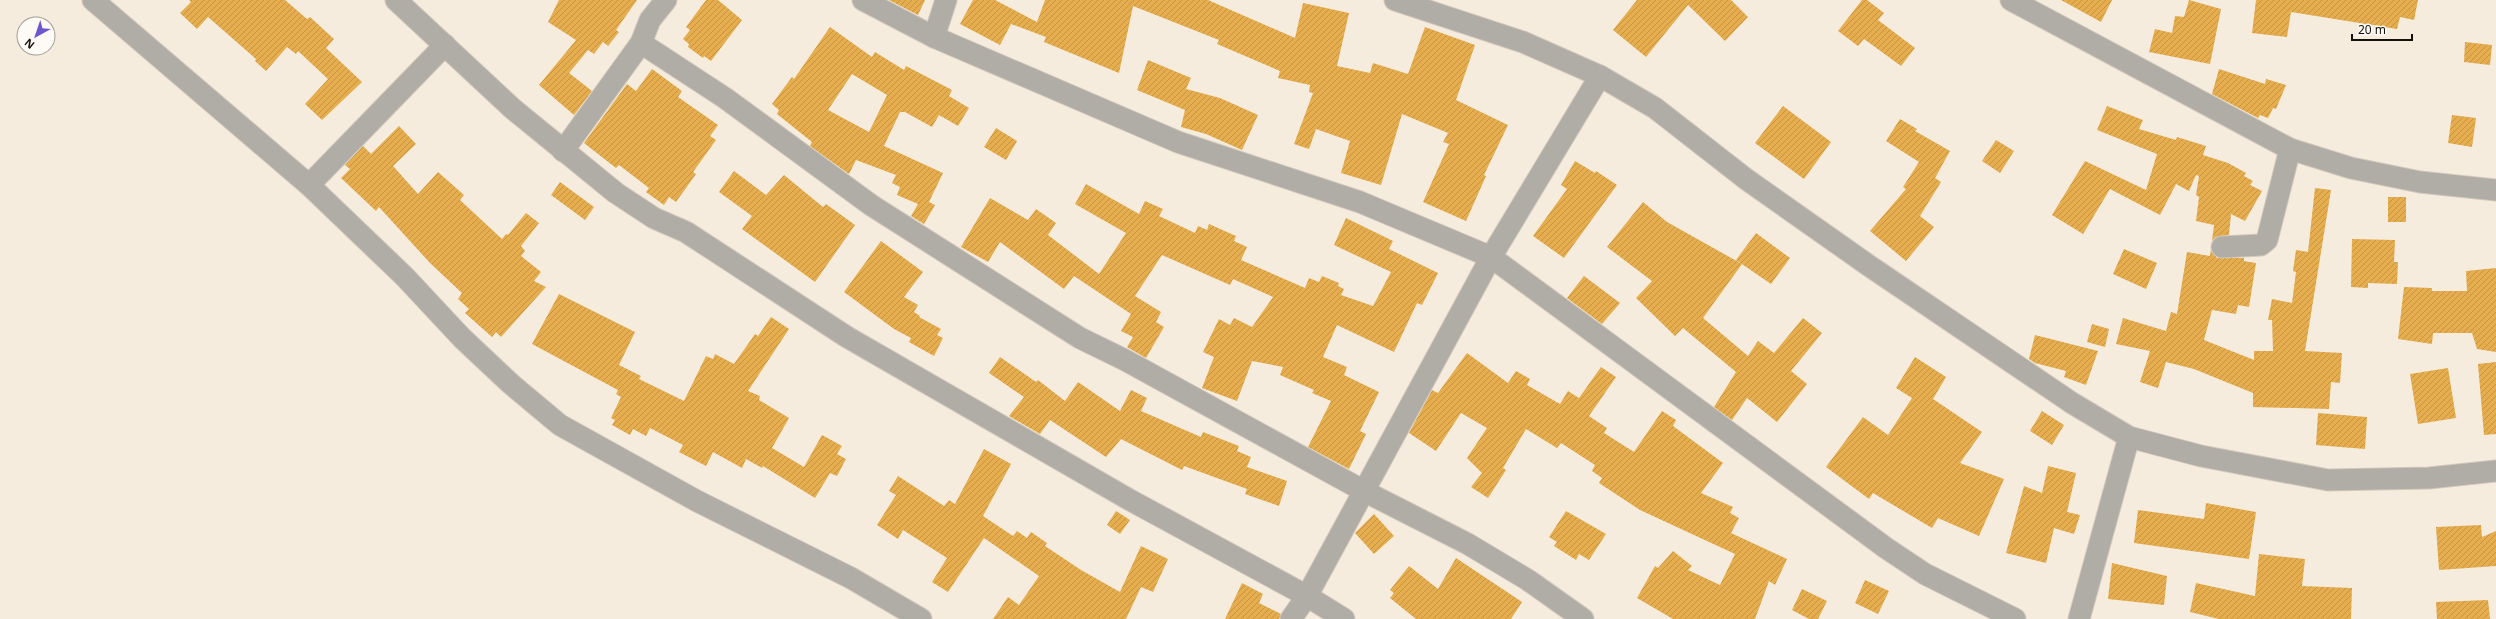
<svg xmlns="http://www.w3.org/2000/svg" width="2496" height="619" viewBox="0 0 2496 619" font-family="'Noto Sans',sans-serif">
  <defs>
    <pattern id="building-hatch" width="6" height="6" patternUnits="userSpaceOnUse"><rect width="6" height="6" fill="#e5ad4d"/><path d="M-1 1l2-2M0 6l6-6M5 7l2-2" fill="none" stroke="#c49442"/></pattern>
  </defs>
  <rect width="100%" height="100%" fill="#f6ecde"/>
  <g fill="url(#building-hatch)" fill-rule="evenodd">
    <path d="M 189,0 L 285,0 L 307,19 L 310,17 L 334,39 L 326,48 L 362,82 L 322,120 L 305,104 L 328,79 L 298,51 L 296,54 L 287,47 L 266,71 L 255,61 L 256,59 L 208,17 L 197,29 L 180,13 L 191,2 Z"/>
    <path d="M 559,0 L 637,0 L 616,30 L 619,32 L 608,46 L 603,42 L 594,54 L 588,50 L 569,73 L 592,91 L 574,115 L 539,85 L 576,40 L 548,22 Z"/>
    <path d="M 706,0 L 718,0 L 742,20 L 711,61 L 704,56 L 703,58 L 688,47 L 689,44 L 683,39 L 690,30 L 686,27 Z"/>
    <path d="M 889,0 L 925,0 L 918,15 Z"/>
    <path d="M 973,0 L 995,0 L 1037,22 L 1045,0 L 1208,0 L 1295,38 L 1303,3 L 1349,13 L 1337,66 L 1370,73 L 1373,63 L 1408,74 L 1425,27 L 1475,45 L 1456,100 L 1508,125 L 1484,175 L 1486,176 L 1466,221 L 1423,202 L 1449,144 L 1443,142 L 1448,133 L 1402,114 L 1381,185 L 1341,173 L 1350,141 L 1316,129 L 1309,149 L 1294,144 L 1313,93 L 1309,92 L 1310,85 L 1278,78 L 1280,71 L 1217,44 L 1219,40 L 1133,6 L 1119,73 L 1044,42 L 1046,37 L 1011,24 L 1000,45 L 960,24 Z"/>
    <path d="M 1637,0 L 1731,0 L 1748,17 L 1725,41 L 1688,5 L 1646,57 L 1613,30 Z"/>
    <path d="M 1862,0 L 1867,0 L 1884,13 L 1878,20 L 1915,48 L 1901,66 L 1864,39 L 1858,46 L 1838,31 Z"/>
    <path d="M 2061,0 L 2112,0 L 2101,22 Z"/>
    <path d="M 2189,0 L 2221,9 L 2210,64 L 2149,52 L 2155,29 L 2172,33 L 2175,16 L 2184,17 Z"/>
    <path d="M 2256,0 L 2418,0 L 2414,20 L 2400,17 L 2397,29 L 2291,12 L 2287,37 L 2252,33 Z"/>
    <path d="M 830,27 L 872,57 L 875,52 L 904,70 L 906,66 L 952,90 L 949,96 L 969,108 L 958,126 L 939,115 L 932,127 L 905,112 L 900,112 L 884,146 L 943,173 L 929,202 L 935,205 L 924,224 L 911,216 L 918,204 L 897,195 L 900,187 L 892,183 L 896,175 L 856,160 L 849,174 L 810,146 L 812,142 L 777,114 L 779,110 L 772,104 L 792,77 L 794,79 ZM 852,74 L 887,95 L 869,132 L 828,110 Z"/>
    <path d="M 2465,42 L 2492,45 L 2490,65 L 2464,62 Z"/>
    <path d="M 1148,60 L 1191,78 L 1186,89 L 1220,98 L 1258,115 L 1242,150 L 1206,134 L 1181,127 L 1185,110 L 1137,90 Z"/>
    <path d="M 652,69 L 682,91 L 678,97 L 718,125 L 710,136 L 716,140 L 693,172 L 696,174 L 676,202 L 669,197 L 664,205 L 646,192 L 649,188 L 619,165 L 616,168 L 584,143 L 627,84 L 636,91 Z"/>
    <path d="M 2219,69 L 2265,84 L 2266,79 L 2286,85 L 2276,109 L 2273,108 L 2268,118 L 2260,115 L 2258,118 L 2212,94 Z"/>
    <path d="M 1783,106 L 1831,142 L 1804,179 L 1755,143 Z"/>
    <path d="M 2107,106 L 2143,120 L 2139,129 L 2176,140 L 2177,137 L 2206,146 L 2203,155 L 2228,163 L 2246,173 L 2244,176 L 2253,181 L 2250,185 L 2262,191 L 2245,221 L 2231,214 L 2229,235 L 2216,237 L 2212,241 L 2214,225 L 2196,221 L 2199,197 L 2196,195 L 2199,176 L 2196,175 L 2189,191 L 2176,184 L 2160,215 L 2110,189 L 2083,234 L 2052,215 L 2085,161 L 2146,190 L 2157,154 L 2097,130 Z"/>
    <path d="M 2452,115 L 2476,118 L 2472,147 L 2448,143 Z"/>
    <path d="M 1900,119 L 1917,129 L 1915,131 L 1950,151 L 1935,178 L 1941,182 L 1920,216 L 1934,227 L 1906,261 L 1870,231 L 1906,189 L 1903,187 L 1919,162 L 1886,141 Z"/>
    <path d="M 399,126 L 416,144 L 393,166 L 418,194 L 438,172 L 464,195 L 460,200 L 502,239 L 506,234 L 508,235 L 526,213 L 539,223 L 521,246 L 525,251 L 521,256 L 541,272 L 534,281 L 546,287 L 501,337 L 496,332 L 492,337 L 465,313 L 469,309 L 458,299 L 462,293 L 430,263 L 379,207 L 376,211 L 341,178 L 350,169 L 345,165 L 363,146 L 371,154 Z"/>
    <path d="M 996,128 L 1017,141 L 1006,160 L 984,147 Z"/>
    <path d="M 1996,140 L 2014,151 L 2000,173 L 1982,161 Z"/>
    <path d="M 1575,161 L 1595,173 L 1596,171 L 1617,185 L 1564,258 L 1533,236 L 1567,189 L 1561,185 Z"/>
    <path d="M 734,171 L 766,195 L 784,175 L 823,207 L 826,204 L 855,225 L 815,282 L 742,229 L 752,216 L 719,192 Z"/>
    <path d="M 560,182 L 594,207 L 585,220 L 551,195 Z"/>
    <path d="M 1086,184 L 1139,214 L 1145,201 L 1163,209 L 1159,216 L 1195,233 L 1198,226 L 1207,230 L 1209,224 L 1236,236 L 1234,241 L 1247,247 L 1241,260 L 1305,288 L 1309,278 L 1319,282 L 1322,276 L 1339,283 L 1338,286 L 1344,289 L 1341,295 L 1373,306 L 1391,272 L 1334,245 L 1346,218 L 1393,241 L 1389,249 L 1438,273 L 1422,305 L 1417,303 L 1394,352 L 1337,325 L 1323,357 L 1347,367 L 1344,375 L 1379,392 L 1360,431 L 1366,434 L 1349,469 L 1308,447 L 1331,401 L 1312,393 L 1314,390 L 1280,375 L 1283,367 L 1252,361 L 1237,401 L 1202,388 L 1214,357 L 1203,352 L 1219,319 L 1230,325 L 1234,318 L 1252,327 L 1273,297 L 1233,279 L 1230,285 L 1162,255 L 1135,296 L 1161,312 L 1156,322 L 1164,327 L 1146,358 L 1127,347 L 1133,337 L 1121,331 L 1131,314 L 1074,276 L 1064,289 L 1000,242 L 988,262 L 961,247 L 990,198 L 1028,220 L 1036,209 L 1056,223 L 1048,235 L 1099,274 L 1126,233 L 1075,204 Z"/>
    <path d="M 2315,188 L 2331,190 L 2305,351 L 2342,353 L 2340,383 L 2331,382 L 2329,409 L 2253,407 L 2253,393 L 2194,369 L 2166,362 L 2158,388 L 2140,382 L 2150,351 L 2116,344 L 2123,318 L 2166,331 L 2171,312 L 2177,314 L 2187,252 L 2210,256 L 2211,249 L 2217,258 L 2244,258 L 2244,261 L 2256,263 L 2249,307 L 2238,305 L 2236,314 L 2212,310 L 2204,340 L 2254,360 L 2254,351 L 2273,351 L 2272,320 L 2268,320 L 2272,299 L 2292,303 L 2296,272 L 2293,271 L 2296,250 L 2308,252 Z"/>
    <rect x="2388" y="197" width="18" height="25"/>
    <path d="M 1643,202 L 1667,222 L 1742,264 L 1703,318 L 1748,356 L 1758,341 L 1774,353 L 1803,318 L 1822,333 L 1791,371 L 1807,384 L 1777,422 L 1747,398 L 1732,420 L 1714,407 L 1736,372 L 1683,328 L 1675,336 L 1636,298 L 1652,281 L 1607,247 Z"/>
    <path d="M 1756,233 L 1790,258 L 1771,284 L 1736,260 Z"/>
    <path d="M 2352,239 L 2395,240 L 2394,262 L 2398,262 L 2397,284 L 2368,283 L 2368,288 L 2351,287 Z"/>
    <path d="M 881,241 L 923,272 L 904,297 L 918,305 L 914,312 L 920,316 L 919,317 L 941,329 L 937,335 L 943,338 L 934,356 L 909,342 L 911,338 L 894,329 L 844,292 Z"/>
    <path d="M 2124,249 L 2157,263 L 2146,289 L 2113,274 Z"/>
    <path d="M 2496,268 L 2496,352 L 2477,349 L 2472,333 L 2433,333 L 2432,344 L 2398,339 L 2404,287 L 2432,288 L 2432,291 L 2467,291 L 2466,271 Z"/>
    <path d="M 1584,276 L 1620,303 L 1602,324 L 1567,298 Z"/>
    <path d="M 559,294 L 635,332 L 619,365 L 641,376 L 639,379 L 684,401 L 706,356 L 713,359 L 715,354 L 734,364 L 755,334 L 758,336 L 771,317 L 789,329 L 748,391 L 760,396 L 759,400 L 789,418 L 772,448 L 804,467 L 822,435 L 842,446 L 837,454 L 846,459 L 837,476 L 830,473 L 815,498 L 763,466 L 762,468 L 746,459 L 742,468 L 713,452 L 706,466 L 679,452 L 683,445 L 650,428 L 646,436 L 633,429 L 630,435 L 612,425 L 615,420 L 611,418 L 621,397 L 616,394 L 618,390 L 532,344 Z"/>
    <path d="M 2092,324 L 2109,329 L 2105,347 L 2087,342 Z"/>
    <path d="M 2035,335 L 2098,351 L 2086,385 L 2064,377 L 2066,371 L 2035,363 L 2029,359 Z"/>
    <path d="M 1467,353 L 1508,383 L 1516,371 L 1530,379 L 1527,385 L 1560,404 L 1568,391 L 1579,398 L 1601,367 L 1616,377 L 1589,416 L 1607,428 L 1604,433 L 1634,452 L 1662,411 L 1676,420 L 1673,426 L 1723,463 L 1701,493 L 1733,507 L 1730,513 L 1739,518 L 1731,533 L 1787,559 L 1775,585 L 1769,581 L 1755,619 L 1673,619 L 1637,598 L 1655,566 L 1658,568 L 1673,551 L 1692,566 L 1688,570 L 1720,585 L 1735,554 L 1640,510 L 1599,483 L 1602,478 L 1592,471 L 1595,465 L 1561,443 L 1557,448 L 1526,429 L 1503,468 L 1506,470 L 1488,498 L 1471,487 L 1482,473 L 1467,458 L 1487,428 L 1461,413 L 1436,451 L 1409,433 L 1432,390 L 1438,393 Z"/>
    <path d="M 1000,357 L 1036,382 L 1038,380 L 1065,401 L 1078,382 L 1120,411 L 1131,390 L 1147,398 L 1141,411 L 1201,437 L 1203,432 L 1239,446 L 1237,451 L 1251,457 L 1247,467 L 1287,481 L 1279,506 L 1245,494 L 1247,489 L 1184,466 L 1182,470 L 1121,439 L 1106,457 L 1050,420 L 1040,434 L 1009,416 L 1024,397 L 989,373 Z"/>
    <path d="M 1915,357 L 1946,377 L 1933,399 L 1982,432 L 1960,463 L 2004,479 L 1979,536 L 1938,518 L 1932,528 L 1873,493 L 1869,499 L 1826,467 L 1863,417 L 1888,435 L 1912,398 L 1896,388 Z"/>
    <path d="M 2496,362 L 2496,434 L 2484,435 L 2478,364 Z"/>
    <path d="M 2448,368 L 2456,418 L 2418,424 L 2410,374 Z"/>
    <path d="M 2042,411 L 2064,425 L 2052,445 L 2030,431 Z"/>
    <path d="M 2318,413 L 2367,417 L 2365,449 L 2316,445 Z"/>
    <path d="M 984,449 L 1011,464 L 983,516 L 1013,536 L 1017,531 L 1027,538 L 1031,532 L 1047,543 L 1045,546 L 1081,570 L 1120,592 L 1141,546 L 1168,559 L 1153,592 L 1141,587 L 1126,619 L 993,619 L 1008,597 L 1019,605 L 1039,576 L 984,538 L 948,592 L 932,582 L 947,558 L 903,530 L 898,539 L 877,525 L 896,495 L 889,491 L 898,476 L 944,506 L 949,500 L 955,504 Z"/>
    <path d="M 2048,466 L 2076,473 L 2067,512 L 2080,515 L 2074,534 L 2054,528 L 2046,563 L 2006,553 L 2024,486 L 2042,493 Z"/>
    <path d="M 2206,503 L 2256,512 L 2249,559 L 2134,543 L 2138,510 L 2204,519 Z"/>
    <path d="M 1116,511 L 1130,520 L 1120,534 L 1107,525 Z"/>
    <path d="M 1566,511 L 1606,534 L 1589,560 L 1579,554 L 1576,560 L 1554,546 L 1557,542 L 1549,537 Z"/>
    <path d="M 1374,514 L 1394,536 L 1374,554 L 1355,533 Z"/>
    <path d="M 2481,525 L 2482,537 L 2496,531 L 2496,566 L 2439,570 L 2436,527 Z"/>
    <path d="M 2259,554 L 2305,559 L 2302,586 L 2352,588 L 2351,619 L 2219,619 L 2190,612 L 2196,583 L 2255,596 Z"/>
    <path d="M 1456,558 L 1522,602 L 1511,619 L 1416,619 L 1390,598 L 1394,593 L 1390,590 L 1409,566 L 1438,589 Z"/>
    <path d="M 2112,563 L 2167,576 L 2164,605 L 2108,599 Z"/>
    <path d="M 1865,580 L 1889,591 L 1878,614 L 1855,603 Z"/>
    <path d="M 1242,583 L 1263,594 L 1259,603 L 1281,614 L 1279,619 L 1225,619 Z"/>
    <path d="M 1802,589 L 1827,601 L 1818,619 L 1809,619 L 1792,610 Z"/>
    <path d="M 2488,600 L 2490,619 L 2437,619 L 2436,602 Z"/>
  </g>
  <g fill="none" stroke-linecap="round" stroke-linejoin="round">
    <g stroke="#d2c9bc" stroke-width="23">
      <g id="minor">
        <path d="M 93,0 L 309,185 L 405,277 L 462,338 L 511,384 L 560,425 L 697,501 L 851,578 L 921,619"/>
        <path d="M 396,0 L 513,109 L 616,193 L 654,218 L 686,232 L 847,337 L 1130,500 L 1307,596 L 1344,619"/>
        <path d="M 863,0 L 934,37 L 946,0"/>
        <path d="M 1395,0 L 1523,42 L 1600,76 L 1655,108 L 1746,179 L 1868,265 L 2072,403 L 2129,437 L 2201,456 L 2328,480 L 2429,478 L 2496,471"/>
        <path d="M 2011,0 L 2290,149 L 2351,168 L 2420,182 L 2496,190"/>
        <path d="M 934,37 L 1178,142 L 1360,202 L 1491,257 L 1886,548 L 1925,574 L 2015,619"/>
        <path d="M 641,43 L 725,98 L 871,205 L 1080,338 L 1125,360 L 1364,491 L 1468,544 L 1528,580 L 1583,619"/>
        <path d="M 563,151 L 641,43 L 650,20 L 666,0"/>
        <path d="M 309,185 L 445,45"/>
        <path d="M 2222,247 L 2261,245 L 2267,240 L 2290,149"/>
        <path d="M 1291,619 L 1307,596 L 1491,257 L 1600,76"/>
        <path d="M 2079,619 L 2129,437"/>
      </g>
    </g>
    <use href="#minor" stroke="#b0aca6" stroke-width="21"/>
  </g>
  <g transform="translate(36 36) rotate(220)"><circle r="19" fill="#fefaf5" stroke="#a09c98"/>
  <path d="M0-3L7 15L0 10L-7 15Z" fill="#6e56d0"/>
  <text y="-6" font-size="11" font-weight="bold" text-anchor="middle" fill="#13100c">N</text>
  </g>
  <path d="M2352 34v6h60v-6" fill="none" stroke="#13100c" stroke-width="2"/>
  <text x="2358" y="34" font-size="12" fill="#13100c" stroke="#fefaf5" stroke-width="3" paint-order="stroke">20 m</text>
</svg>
